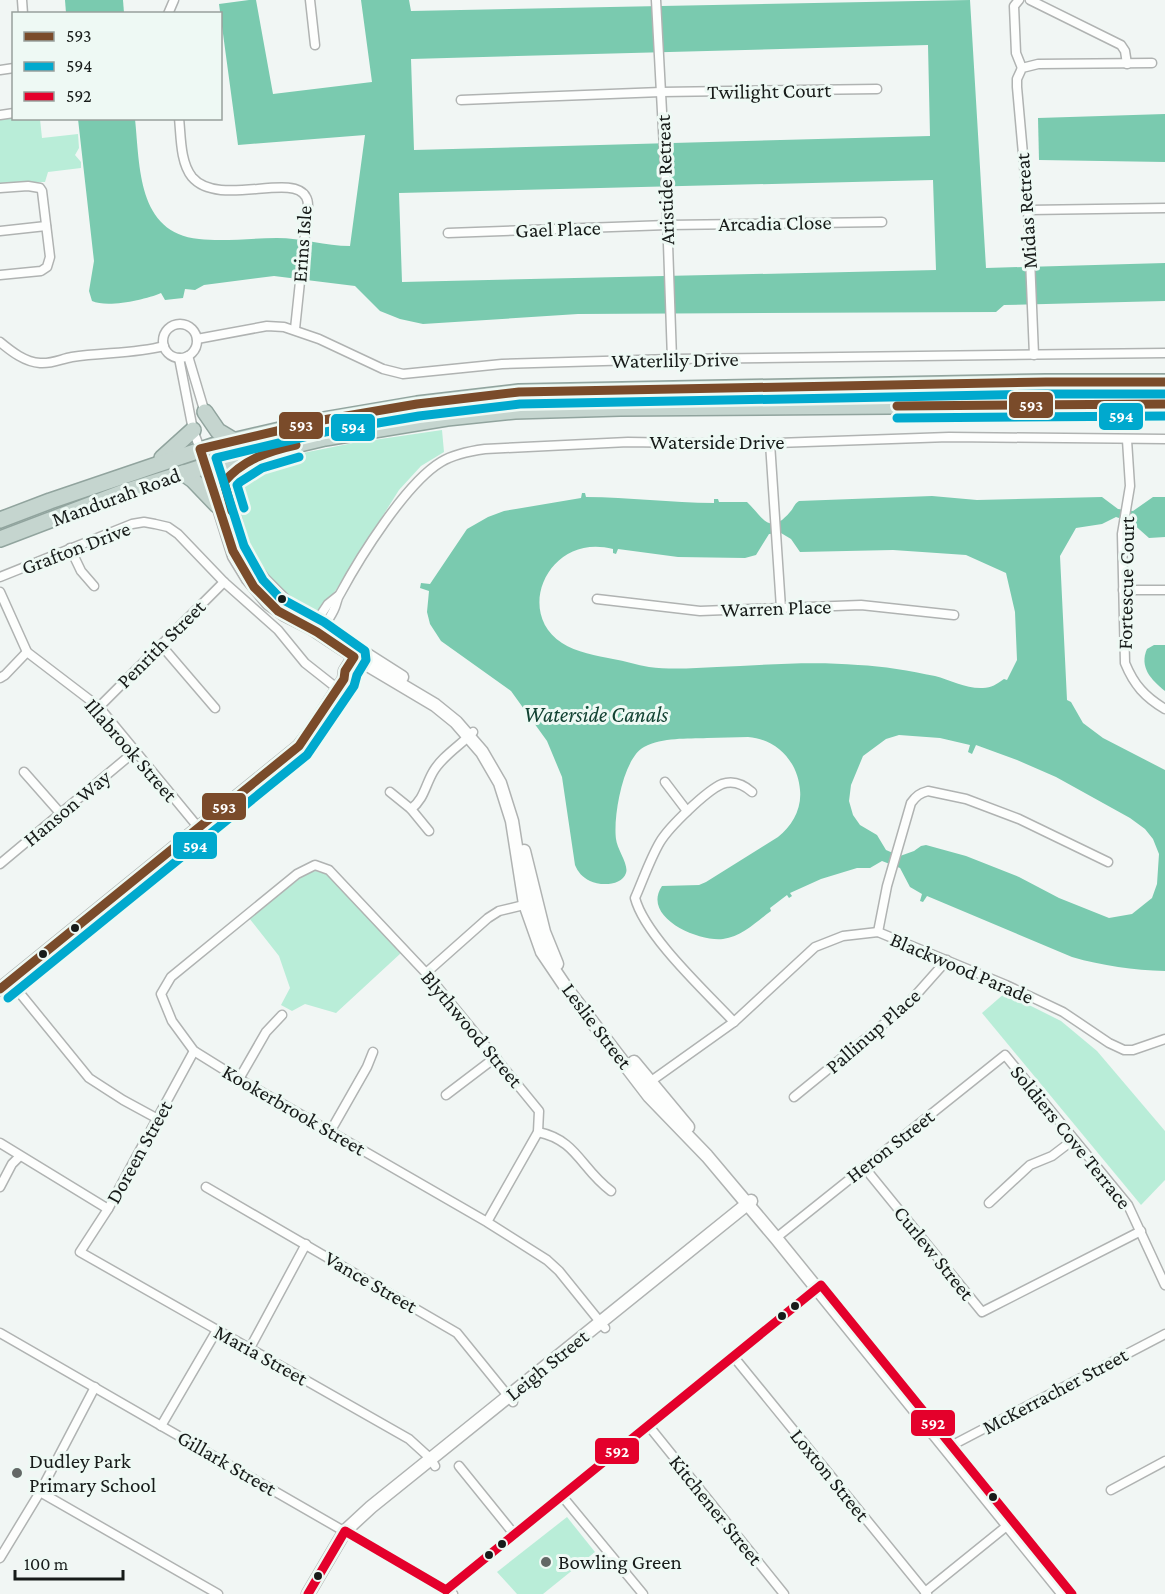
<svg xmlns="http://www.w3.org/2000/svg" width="1165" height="1594" viewBox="0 0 1165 1594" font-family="'Crimson Pro',serif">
  <rect width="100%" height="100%" fill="#f1f6f4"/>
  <g fill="#b9edd8">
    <path d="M 13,118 L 40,119 L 42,138 L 78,134 L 79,148 L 75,155 L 81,162 L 81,168 L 48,172 L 45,182 L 23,182 L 0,185 L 0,120 Z"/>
    <path d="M 442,430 L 444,452 L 421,466 L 399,490 L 336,590 L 316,615 C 306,612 298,605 289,598 C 250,570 243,533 232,490 L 240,474 L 247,468 L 268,460 L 353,443 Z"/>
    <path d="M 316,871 L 326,874 L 335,882 L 401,953 L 336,1013 L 305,1004 L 292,1011 L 281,1005 L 290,988 L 279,956 L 249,918 L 307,873 Z"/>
    <path d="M 1005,993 L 1061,1021 L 1097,1051 L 1165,1131 L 1165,1180 L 1141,1205 L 982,1013 Z"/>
    <path d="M 567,1517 L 595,1552 L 543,1594 L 517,1594 L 497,1572 Z"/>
  </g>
  <g fill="#7acaaf" fill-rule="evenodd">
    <path d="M 65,0 L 123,0 L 124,13 L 66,13 Z"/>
    <path d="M 249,0 L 256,0 L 273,94 L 372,82 L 361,0 L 409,0 L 411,11 L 970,0 L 986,268 L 1165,263 L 1165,301 L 1004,305 L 996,312 L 578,314 L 423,324 L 400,319 L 380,311 L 355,286 L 274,276 L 204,285 L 195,290 L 185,289 L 183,298 L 165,300 L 161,293 C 145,300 107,308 92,301 L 89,291 L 94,261 L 78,119 L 135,119 C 140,166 137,233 199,239 C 224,242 251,238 277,238 C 301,238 326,246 350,246 L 365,135 L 238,145 L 219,4 ZM 928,45 L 930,136 L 414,150 L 411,59 ZM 933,180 L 936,270 L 402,282 L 399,193 Z"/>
    <path d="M 1165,114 L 1165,162 L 1039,160 L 1038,118 Z"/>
    <path d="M 582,493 L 585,493 L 586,497 C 629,497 671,503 714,503 L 714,499 L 718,499 L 719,502 L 747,502 C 762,516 769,537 790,512 C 794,508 794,504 799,501 L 932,496 L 977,500 L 1102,497 L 1118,509 L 1133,511 L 1153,497 L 1165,497 L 1165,537 L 1149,538 L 1131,522 L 1116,517 L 1102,524 L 1076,528 L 1060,556 L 1067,700 L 1071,702 L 1083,723 L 1103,738 L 1165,770 L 1165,971 C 1133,970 1103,966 1072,957 L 927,896 L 923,902 L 920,901 L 922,894 L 910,887 L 900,868 L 882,861 L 870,868 L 857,868 L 821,879 L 790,893 L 792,896 L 789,898 L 787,895 L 770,908 L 771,911 C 757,921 742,937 723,939 C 698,942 641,917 662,886 L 699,885 L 706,882 L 778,837 C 792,826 802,809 800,790 C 798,762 777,739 748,737 C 735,737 721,738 707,738 C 687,739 663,737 644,747 C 623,758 613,817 616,839 C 617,849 629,865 626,873 C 622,886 600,886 590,881 C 582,877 578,872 575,865 L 562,777 L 547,741 L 511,691 L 441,641 L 430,624 L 427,612 L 429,591 L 420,588 L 421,583 L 430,584 L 467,529 L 488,517 L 504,511 L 581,498 ZM 781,533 L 791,539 L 800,552 L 893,550 L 966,555 L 1006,573 L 1015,612 L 1017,660 L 1007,680 L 1004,679 C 997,684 991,688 983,688 C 967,689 950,680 935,676 C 910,671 883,666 858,665 C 811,661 764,665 717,667 C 695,668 671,670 649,667 C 637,665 625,661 613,659 C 597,656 576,652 562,643 C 513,611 550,532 613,549 L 613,553 L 616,554 L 618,549 L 678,557 L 745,558 L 756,555 L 769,534 ZM 899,735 L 940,738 L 970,745 L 968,752 L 972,754 L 976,745 L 1017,760 L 1056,777 L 1130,818 L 1145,829 L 1153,839 L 1159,854 L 1157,884 L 1152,898 L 1132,914 L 1109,918 L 1059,898 L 1019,877 L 966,856 L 926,845 L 921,846 L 914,851 L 900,856 L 886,850 L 877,835 L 860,825 L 853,815 L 849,801 L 851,785 L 863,756 L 886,739 Z"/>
    <path d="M 1154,645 L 1165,645 L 1165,691 C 1151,680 1139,667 1147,649 Z"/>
  </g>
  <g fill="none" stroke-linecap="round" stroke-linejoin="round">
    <g stroke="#b0b3b2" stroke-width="11">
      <g id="street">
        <path d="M 22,0 L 23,14"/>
        <path d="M 310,0 L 315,45"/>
        <path d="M 656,0 L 666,186 L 672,359"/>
        <path d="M 1019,0 L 1014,6 L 1016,53 L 1022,68"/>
        <path d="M 1030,0 L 1121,45 L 1125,51 L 1127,64"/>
        <path d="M 168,14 L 174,0"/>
        <path d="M 0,70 L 14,68"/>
        <path d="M 461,100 L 661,92 L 877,89"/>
        <path d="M 0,115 L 14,113"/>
        <path d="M 179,118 C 181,136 180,162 192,177 C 218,208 293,172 306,197 C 308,200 308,203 308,206 L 295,329"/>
        <path d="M 0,188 L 28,186 L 40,188 L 42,191 L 50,257 L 47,267 L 41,271 L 0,275"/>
        <path d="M 1028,210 L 1165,208"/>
        <path d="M 0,231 L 46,226"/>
        <path d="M 448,233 L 667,225 L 882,222"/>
        <circle cx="180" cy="341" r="17"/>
        <path d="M 197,339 L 267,326 L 284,327 L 319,339 L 383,369 L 403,374 L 502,364 L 672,359 L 1165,353"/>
        <path d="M 0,342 C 12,352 25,362 40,363 C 52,364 61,359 72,357 C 103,352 134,354 164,346"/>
        <path d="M 1034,355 L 1028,210 L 1017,87 L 1017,79 L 1022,68 L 1038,64 L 1152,63"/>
        <path d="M 188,356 L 205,413"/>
        <path d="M 179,358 L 193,430 L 200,449"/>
        <path d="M 1127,440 L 1130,486 L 1122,534 L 1125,663 C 1134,685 1145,697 1165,709"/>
        <path d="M 770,443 L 781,608"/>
        <path d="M 70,548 L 81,571 L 94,586"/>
        <path d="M 0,577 L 132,524 L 144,522 L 155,524 L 168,527 L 178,534 L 224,582 L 278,630 L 305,663 L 338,689"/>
        <path d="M 1123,590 L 1165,590"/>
        <path d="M 0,592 L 27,652 L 99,707 L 198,827"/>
        <path d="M 597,599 L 700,611 L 861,605 L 954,615"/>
        <path d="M 314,625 L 328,604 L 338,596"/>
        <path d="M 321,631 C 326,623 332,615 335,607 C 337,602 337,598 340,594 C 360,557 406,483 441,462 C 454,454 470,451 485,449 L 628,442 L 748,444 L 949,437 L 1165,439"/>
        <path d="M 161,645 L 215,708"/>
        <path d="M 0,678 L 5,675 L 27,652"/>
        <path d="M 99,707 L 224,582"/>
        <path d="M 24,772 L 61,814"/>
        <path d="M 665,782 L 687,811"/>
        <path d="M 390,792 L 411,809 L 429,831"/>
        <path d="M 411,809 C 424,799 425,786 433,772 C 442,756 461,745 473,732"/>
        <path d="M 0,864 L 134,752"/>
        <path d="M 878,932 L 887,886 L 911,803 C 916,796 920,793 928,791 L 966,799 L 1019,819 L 1108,862"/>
        <path d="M 426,973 L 488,918 L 499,911 L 528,904"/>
        <path d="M 10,981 L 89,1078 L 123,1100 L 158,1119"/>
        <path d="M 734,1022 C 706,992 645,936 635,898 C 643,880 650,859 660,842 C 669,827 706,791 722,784 C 733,780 743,784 752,792"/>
        <path d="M 194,1051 L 108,1209 L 80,1252 L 409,1439 L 431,1459 L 435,1466"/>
        <path d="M 239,1079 L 266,1032 L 282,1015"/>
        <path d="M 647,1084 L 734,1022 L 815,947 L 843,936 L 878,932 L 1006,985 L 1063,1012 L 1109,1043 L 1124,1050 L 1133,1050 L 1165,1039"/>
        <path d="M 446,1095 L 496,1057"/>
        <path d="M 794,1097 L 907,1005 L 947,960"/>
        <path d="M 330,1132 L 367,1067 L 373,1052"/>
        <path d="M 538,1132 C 577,1140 581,1169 611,1191"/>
        <path d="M 0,1143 L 108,1209"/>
        <path d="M 864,1167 L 982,1312 L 1141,1231"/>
        <path d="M 0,1187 L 12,1164 L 20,1156"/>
        <path d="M 206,1187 L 457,1333 L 513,1402"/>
        <path d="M 989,1203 L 1030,1165 L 1052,1156 L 1073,1140"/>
        <path d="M 487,1222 L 538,1132 L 539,1111 L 426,973 L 329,870 L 315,865 L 297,874 L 171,977 L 161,994 L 172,1021 L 194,1051 L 239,1079 L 487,1222 L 547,1260 L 559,1271 L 605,1328"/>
        <path d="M 776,1238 L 1005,1055 L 1128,1205 L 1165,1285"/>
        <path d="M 0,1333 L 453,1594"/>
        <path d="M 250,1348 L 306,1244"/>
        <path d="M 733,1356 L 927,1594"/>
        <path d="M 648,1425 L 784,1594"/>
        <path d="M 161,1426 L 217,1330"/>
        <path d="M 945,1449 L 1165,1334"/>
        <path d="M 459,1466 L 514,1534"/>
        <path d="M 1111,1490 L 1165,1461"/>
        <path d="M 40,1492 L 218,1594"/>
        <path d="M 562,1496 L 643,1594"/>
        <path d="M 0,1558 L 40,1492 L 95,1387"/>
        <path d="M 446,1590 L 821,1286"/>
        <path d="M 925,1592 L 1013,1521"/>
      </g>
    </g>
    <g stroke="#b0b3b2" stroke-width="15">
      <g id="secondary">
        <path d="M 215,445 L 242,545 L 254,567 L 263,579 L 289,605 L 402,677"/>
        <path d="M 203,457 L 234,556 L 248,579 L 268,603 L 285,615 L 311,628 L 361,661 L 435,705 L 456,722 L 482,752 L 500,783 L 512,821 L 525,904 L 542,952 L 567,989 L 649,1096 L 707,1156 L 776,1238 L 1064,1594"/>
        <path d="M 524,851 L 544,932 L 557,964"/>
        <path d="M 0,989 L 299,746 L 311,730 L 344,679 L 345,671 L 357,652"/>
        <path d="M 634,1062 L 688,1127"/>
        <path d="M 308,1594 L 345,1531 L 371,1507 L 751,1201"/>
      </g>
    </g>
    <g stroke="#91a49e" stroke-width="18">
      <g id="highway">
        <path d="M 205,412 L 218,431 L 233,440"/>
        <path d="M 162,458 L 193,430"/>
        <path d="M 183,473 L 193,480 L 217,505"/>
        <path d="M 224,482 L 230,473 L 252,459"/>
        <path d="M 0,520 L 50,501 L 215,445 L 323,420 L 417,404 L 519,392 L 1046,382 L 1165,382"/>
        <path d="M 0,539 L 121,493 L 206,466 L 325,438 L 447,418 L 515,411 L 620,408 L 1165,404"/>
      </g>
    </g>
    <use href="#street" stroke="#fdfefd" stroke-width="8"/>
    <use href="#secondary" stroke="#fdfefd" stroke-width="12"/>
    <use href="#highway" stroke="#c5d5cf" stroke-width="15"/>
    <g stroke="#eef9f4" stroke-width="14">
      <g id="bus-1">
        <path d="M 897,406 L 1165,404"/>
        <path d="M 232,511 L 224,482 C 243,460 268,451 296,445"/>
        <path d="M 0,989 L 299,746 L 344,679 L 345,671 L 354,657 L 317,632 L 278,611 L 254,587 L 233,551 L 200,449 L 323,420 L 417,404 L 519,392 L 1046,382 L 1165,382"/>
      </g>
    </g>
    <g stroke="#eef9f4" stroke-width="14">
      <g id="bus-2">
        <path d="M 897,418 L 1165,416"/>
        <path d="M 244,508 L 237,485 L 240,482 L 262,468 L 299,457"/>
        <path d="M 8,998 L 307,755 L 354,686 L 357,675 L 366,660 L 365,651 L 324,622 L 280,598 L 263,580 L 244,546 L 216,458 L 325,432 L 419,416 L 520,404 L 1046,394 L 1165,394"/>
      </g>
    </g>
    <g stroke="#eef9f4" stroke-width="14">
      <g id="bus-3">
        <path d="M 446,1590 L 821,1285 L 1072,1594"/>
        <path d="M 308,1594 L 345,1531 L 446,1590"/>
      </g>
    </g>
    <use href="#bus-1" stroke="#7a4b2a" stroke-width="9"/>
    <use href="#bus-2" stroke="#00a9ce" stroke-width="9"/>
    <use href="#bus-3" stroke="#e4002b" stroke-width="9"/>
  </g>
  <g fill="#171b19" stroke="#eef9f4" stroke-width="2">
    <circle cx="282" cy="599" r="5"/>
    <circle cx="75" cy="928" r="5"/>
    <circle cx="43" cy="954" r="5"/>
    <circle cx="795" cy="1306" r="5"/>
    <circle cx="782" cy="1316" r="5"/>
    <circle cx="993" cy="1497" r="5"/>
    <circle cx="502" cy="1544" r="5"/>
    <circle cx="489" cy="1555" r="5"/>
    <circle cx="318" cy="1576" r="5"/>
  </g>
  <g fill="#636866" stroke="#eef9f4" stroke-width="2">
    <circle cx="17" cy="1473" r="6"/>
    <circle cx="546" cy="1562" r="6"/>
  </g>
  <g text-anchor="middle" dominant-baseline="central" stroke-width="6" stroke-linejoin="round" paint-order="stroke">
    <g font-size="21" fill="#171b19" stroke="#eef9f4">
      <text transform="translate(769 91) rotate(-1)">Twilight Court</text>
      <text transform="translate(665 180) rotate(-92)">Aristide Retreat</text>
      <text transform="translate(1026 211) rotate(-94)">Midas Retreat</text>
      <text transform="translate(775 223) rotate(-1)">Arcadia Close</text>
      <text transform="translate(558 229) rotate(-2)">Gael Place</text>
      <text transform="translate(302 244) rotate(-86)">Erins Isle</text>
      <text transform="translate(675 360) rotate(-1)">Waterlily Drive</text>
      <text x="717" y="442">Waterside Drive</text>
      <text transform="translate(116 497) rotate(-20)">Mandurah Road</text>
      <text transform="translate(76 548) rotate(-21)">Grafton Drive</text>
      <text transform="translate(1126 583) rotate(-89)">Fortescue Court</text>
      <text transform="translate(776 608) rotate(-2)">Warren Place</text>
      <text transform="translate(161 644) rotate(-45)">Penrith Street</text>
      <text transform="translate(131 750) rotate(49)">Illabrook Street</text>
      <text transform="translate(67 808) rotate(-40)">Hanson Way</text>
      <text transform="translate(962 968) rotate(23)">Blackwood Parade</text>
      <text transform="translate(597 1026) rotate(53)">Leslie Street</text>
      <text transform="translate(472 1029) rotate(50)">Blythwood Street</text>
      <text transform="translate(873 1031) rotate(-41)">Pallinup Place</text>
      <text transform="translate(294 1110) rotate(30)">Kookerbrook Street</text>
      <text transform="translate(1071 1137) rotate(51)">Soldiers Cove Terrace</text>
      <text transform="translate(890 1146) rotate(-38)">Heron Street</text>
      <text transform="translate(139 1152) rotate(-61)">Doreen Street</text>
      <text transform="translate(934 1253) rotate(51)">Curlew Street</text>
      <text transform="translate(371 1282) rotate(30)">Vance Street</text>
      <text transform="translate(261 1355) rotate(29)">Maria Street</text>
      <text transform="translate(547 1365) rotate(-39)">Leigh Street</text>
      <text transform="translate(1055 1391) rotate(-28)">McKerracher Street</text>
      <text transform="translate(227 1463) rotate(30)">Gillark Street</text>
      <text transform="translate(830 1475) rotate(51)">Loxton Street</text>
      <text transform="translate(716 1510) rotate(51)">Kitchener Street</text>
    </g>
    <g font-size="21" fill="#171b19" stroke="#eef9f4" text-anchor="start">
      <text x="29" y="1461">Dudley Park<tspan x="29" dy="24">Primary School</tspan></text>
      <text x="558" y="1562">Bowling Green</text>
    </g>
    <g font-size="22" font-style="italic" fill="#124232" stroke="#eef9f4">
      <text x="596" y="714">Waterside Canals</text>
    </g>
  </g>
  <g stroke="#eef9f4" stroke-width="2">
    <rect x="1008" y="391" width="46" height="28" rx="6" fill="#7a4b2a"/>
    <rect x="1098" y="402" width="46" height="29" rx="6" fill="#00a9ce"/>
    <rect x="278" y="411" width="46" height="29" rx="6" fill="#7a4b2a"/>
    <rect x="330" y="413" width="46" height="29" rx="6" fill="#00a9ce"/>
    <rect x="201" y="792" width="46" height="29" rx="6" fill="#7a4b2a"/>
    <rect x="172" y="831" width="46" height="29" rx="6" fill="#00a9ce"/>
    <rect x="910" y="1409" width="46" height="28" rx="6" fill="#e4002b"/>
    <rect x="594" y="1437" width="46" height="28" rx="6" fill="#e4002b"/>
  </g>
  <g font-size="16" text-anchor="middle" font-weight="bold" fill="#fff">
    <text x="1031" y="411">593</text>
    <text x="1121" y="422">594</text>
    <text x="301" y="431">593</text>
    <text x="353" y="433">594</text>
    <text x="224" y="813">593</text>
    <text x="195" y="852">594</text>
    <text x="933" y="1429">592</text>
    <text x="617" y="1457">592</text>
  </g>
  <rect x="12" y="12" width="210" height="108" fill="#eef9f4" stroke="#98a09c" stroke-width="1.5"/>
  <rect x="24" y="32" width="30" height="9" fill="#7a4b2a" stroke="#98a09c" stroke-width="1.5"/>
  <text x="66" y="42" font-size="18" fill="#171b19">593</text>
  <rect x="24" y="62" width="30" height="9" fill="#00a9ce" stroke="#98a09c" stroke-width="1.5"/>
  <text x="66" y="72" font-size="18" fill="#171b19">594</text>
  <rect x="24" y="92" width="30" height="9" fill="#e4002b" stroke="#98a09c" stroke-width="1.5"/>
  <text x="66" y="102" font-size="18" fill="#171b19">592</text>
  <path d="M15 1570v9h108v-9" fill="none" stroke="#171b19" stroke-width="3"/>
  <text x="24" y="1570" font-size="18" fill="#171b19" stroke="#eef9f4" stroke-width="4.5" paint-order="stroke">100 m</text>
</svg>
